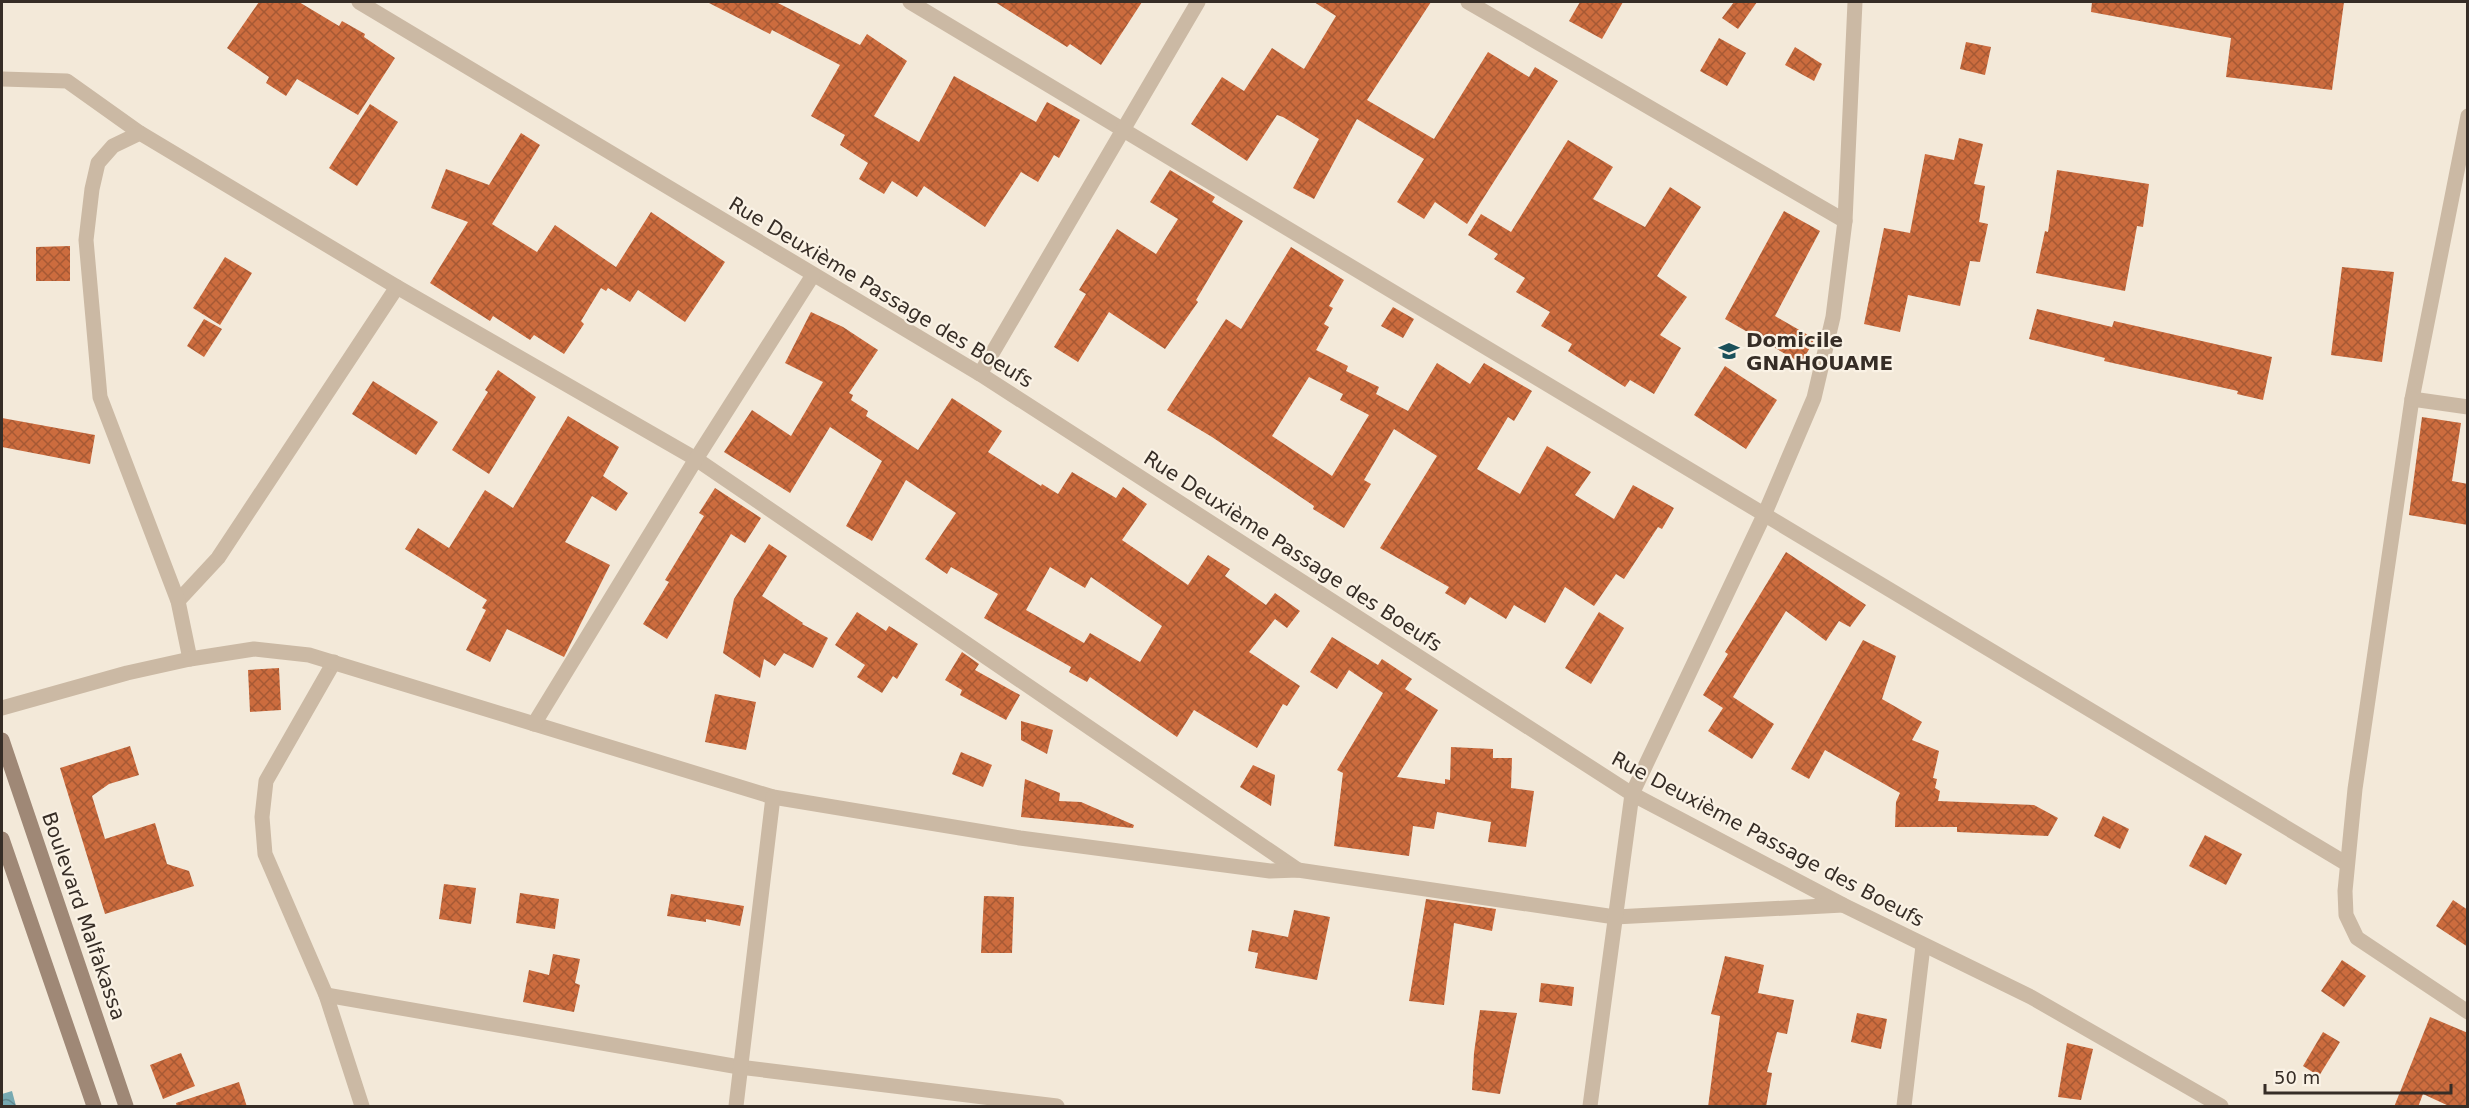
<svg xmlns="http://www.w3.org/2000/svg" width="2469" height="1108" viewBox="0 0 2469 1108" font-family="'DejaVu Sans',sans-serif">
  <defs>
    <pattern id="water-waves" width="16" height="10" patternUnits="userSpaceOnUse" patternTransform="scale(1.5)"><rect width="16" height="10" fill="#77a9b1"/><path d="M0 5q4-4 8 0t8 0" fill="none" stroke="#628a90"/></pattern>
    <pattern id="building-cross-hatch" width="8" height="8" patternUnits="userSpaceOnUse" patternTransform="scale(1.5)"><rect width="8" height="8" fill="#cc6c3e"/><path d="M0 0l8 8M0 8l8-8" fill="none" stroke="#a65934"/></pattern>
  </defs>
  <rect width="100%" height="100%" fill="#f3e9d9"/>
  <path fill="url(#water-waves)" d="M 12,1091 L 16,1106 L 2,1106 L 2,1094 Z"/>
  <g fill="url(#building-cross-hatch)" fill-rule="evenodd">
    <path d="M 259,2 L 299,2 L 339,26 L 342,21 L 365,34 L 364,37 L 395,58 L 358,115 L 297,79 L 286,96 L 266,83 L 269,77 L 227,48 Z"/>
    <path d="M 707,2 L 776,2 L 860,45 L 867,34 L 907,61 L 874,116 L 919,142 L 954,76 L 1036,122 L 1047,102 L 1080,120 L 1059,158 L 1054,155 L 1038,182 L 1021,172 L 985,227 L 924,186 L 917,197 L 892,181 L 884,194 L 859,179 L 868,163 L 840,145 L 845,135 L 811,116 L 840,65 L 772,30 L 770,34 Z"/>
    <path d="M 995,2 L 1142,2 L 1101,65 L 1070,44 L 1067,47 Z"/>
    <path d="M 1314,2 L 1431,2 L 1367,100 L 1434,139 L 1488,52 L 1529,77 L 1535,67 L 1558,81 L 1467,224 L 1435,202 L 1424,219 L 1397,202 L 1424,159 L 1357,119 L 1314,199 L 1293,188 L 1319,139 L 1283,117 L 1277,115 L 1247,161 L 1191,124 L 1222,77 L 1244,91 L 1272,48 L 1304,69 L 1336,16 Z"/>
    <path d="M 1580,2 L 1623,2 L 1602,39 L 1569,21 Z"/>
    <path d="M 1734,2 L 1757,2 L 1738,29 L 1722,18 Z"/>
    <path d="M 2092,2 L 2344,2 L 2332,90 L 2226,77 L 2231,38 L 2091,12 Z"/>
    <path d="M 1719,38 L 1746,53 L 1727,86 L 1700,71 Z"/>
    <path d="M 1966,42 L 1991,47 L 1985,75 L 1960,69 Z"/>
    <path d="M 1795,47 L 1822,64 L 1814,81 L 1785,65 Z"/>
    <path d="M 370,104 L 398,122 L 357,186 L 329,168 Z"/>
    <path d="M 521,133 L 540,145 L 492,224 L 537,252 L 555,225 L 616,267 L 651,212 L 725,262 L 685,322 L 638,290 L 630,302 L 608,288 L 606,291 L 601,288 L 581,321 L 584,324 L 564,354 L 534,335 L 530,340 L 493,316 L 490,321 L 430,283 L 468,222 L 431,208 L 446,169 L 489,185 Z"/>
    <path d="M 1959,138 L 1983,144 L 1974,184 L 1985,186 L 1979,222 L 1988,224 L 1980,262 L 1970,261 L 1960,306 L 1908,295 L 1900,332 L 1864,324 L 1884,228 L 1910,233 L 1925,154 L 1954,160 Z"/>
    <path d="M 1568,140 L 1613,167 L 1593,199 L 1645,227 L 1670,187 L 1701,207 L 1657,276 L 1687,297 L 1660,335 L 1681,348 L 1654,394 L 1630,380 L 1625,387 L 1568,351 L 1572,344 L 1541,326 L 1550,312 L 1516,292 L 1525,278 L 1494,259 L 1498,254 L 1468,235 L 1481,214 L 1511,232 Z"/>
    <path d="M 1170,170 L 1215,197 L 1212,202 L 1243,221 L 1196,300 L 1198,302 L 1165,349 L 1109,312 L 1078,362 L 1054,347 L 1086,294 L 1079,290 L 1117,229 L 1156,254 L 1178,219 L 1150,202 Z"/>
    <path d="M 2057,170 L 2149,184 L 2143,227 L 2137,226 L 2125,291 L 2036,273 L 2045,231 L 2048,232 Z"/>
    <path d="M 1784,211 L 1820,231 L 1775,316 L 1815,339 L 1801,363 L 1725,319 Z"/>
    <path d="M 70,246 L 70,281 L 36,281 L 36,247 Z"/>
    <path d="M 1291,247 L 1344,280 L 1329,306 L 1333,308 L 1324,324 L 1329,327 L 1316,350 L 1348,366 L 1346,371 L 1379,387 L 1376,394 L 1408,411 L 1437,363 L 1470,384 L 1484,363 L 1532,391 L 1514,421 L 1508,417 L 1477,469 L 1520,494 L 1547,446 L 1591,472 L 1575,495 L 1614,519 L 1633,485 L 1674,508 L 1662,529 L 1658,527 L 1624,579 L 1616,574 L 1594,606 L 1565,587 L 1545,623 L 1514,605 L 1506,619 L 1470,597 L 1465,605 L 1445,593 L 1449,587 L 1380,548 L 1437,456 L 1394,429 L 1364,480 L 1371,484 L 1344,528 L 1313,509 L 1314,506 L 1212,437 L 1167,410 L 1226,319 L 1241,329 ZM 1309,377 L 1343,394 L 1340,400 L 1369,415 L 1332,476 L 1272,436 Z"/>
    <path d="M 225,257 L 252,273 L 220,325 L 193,308 Z"/>
    <path d="M 2342,267 L 2394,272 L 2382,362 L 2331,355 Z"/>
    <path d="M 1393,307 L 1414,319 L 1403,338 L 1381,326 Z"/>
    <path d="M 2037,309 L 2112,327 L 2114,321 L 2272,357 L 2263,400 L 2237,394 L 2238,391 L 2104,361 L 2105,358 L 2029,339 Z"/>
    <path d="M 811,312 L 843,327 L 878,350 L 849,393 L 853,395 L 851,400 L 868,411 L 866,416 L 918,450 L 952,398 L 1002,431 L 988,452 L 1041,486 L 1042,484 L 1058,494 L 1072,472 L 1116,498 L 1123,487 L 1147,504 L 1122,540 L 1188,585 L 1208,555 L 1230,569 L 1225,576 L 1266,605 L 1275,593 L 1300,611 L 1287,628 L 1275,619 L 1249,652 L 1300,686 L 1287,706 L 1283,704 L 1257,748 L 1194,710 L 1177,737 L 1090,677 L 1087,682 L 1069,672 L 1071,667 L 984,618 L 998,594 L 951,567 L 947,574 L 925,559 L 956,513 L 906,480 L 872,541 L 846,526 L 882,461 L 830,427 L 790,493 L 724,452 L 752,410 L 791,436 L 823,382 L 785,363 ZM 1050,567 L 1085,588 L 1091,577 L 1162,626 L 1140,662 L 1090,633 L 1084,643 L 1026,610 Z"/>
    <path d="M 204,319 L 222,329 L 204,357 L 187,346 Z"/>
    <path d="M 1725,366 L 1777,400 L 1746,449 L 1694,415 Z"/>
    <path d="M 498,370 L 536,397 L 489,474 L 452,450 L 488,392 L 485,390 Z"/>
    <path d="M 373,381 L 438,422 L 416,455 L 352,414 Z"/>
    <path d="M 568,416 L 619,447 L 603,476 L 628,493 L 616,511 L 592,496 L 565,542 L 610,565 L 564,657 L 507,629 L 490,662 L 466,650 L 486,610 L 482,608 L 487,600 L 405,549 L 418,528 L 449,548 L 485,490 L 513,508 Z"/>
    <path d="M 2422,417 L 2461,423 L 2452,481 L 2468,484 L 2468,525 L 2409,515 Z"/>
    <path d="M 2,418 L 95,435 L 90,464 L 2,447 Z"/>
    <path d="M 715,488 L 761,518 L 745,543 L 731,534 L 667,639 L 643,624 L 669,582 L 665,580 L 704,516 L 699,513 Z"/>
    <path d="M 769,544 L 787,556 L 762,596 L 803,623 L 802,624 L 828,638 L 813,668 L 784,653 L 775,666 L 764,659 L 760,678 L 723,653 L 734,599 Z"/>
    <path d="M 1786,552 L 1866,605 L 1850,627 L 1839,621 L 1826,641 L 1786,611 L 1733,697 L 1774,724 L 1752,759 L 1708,731 L 1723,708 L 1703,695 L 1728,654 L 1725,652 Z"/>
    <path d="M 857,612 L 886,631 L 889,626 L 918,644 L 897,679 L 893,676 L 882,693 L 857,677 L 865,665 L 835,645 Z"/>
    <path d="M 1599,612 L 1624,628 L 1591,684 L 1565,668 Z"/>
    <path d="M 1332,637 L 1378,665 L 1382,659 L 1412,679 L 1405,689 L 1438,710 L 1397,777 L 1445,784 L 1445,779 L 1450,780 L 1451,747 L 1493,749 L 1493,758 L 1512,758 L 1511,788 L 1534,791 L 1526,847 L 1488,842 L 1491,822 L 1437,812 L 1434,829 L 1413,826 L 1409,856 L 1334,846 L 1343,773 L 1337,770 L 1383,693 L 1349,670 L 1337,689 L 1310,672 Z"/>
    <path d="M 1863,640 L 1896,656 L 1882,699 L 1922,722 L 1912,740 L 1939,751 L 1933,778 L 1937,779 L 1935,788 L 1940,791 L 1938,801 L 2034,805 L 2058,818 L 2048,836 L 1957,832 L 1957,827 L 1895,827 L 1896,802 L 1900,793 L 1825,750 L 1809,779 L 1791,769 Z"/>
    <path d="M 962,652 L 979,664 L 975,670 L 1020,695 L 1006,720 L 960,695 L 962,690 L 945,680 Z"/>
    <path d="M 279,668 L 281,710 L 250,712 L 248,670 Z"/>
    <path d="M 715,694 L 756,702 L 746,750 L 705,742 Z"/>
    <path d="M 1021,721 L 1053,730 L 1047,754 L 1021,740 Z"/>
    <path d="M 130,746 L 139,775 L 109,784 L 92,796 L 105,839 L 155,823 L 167,864 L 189,871 L 194,886 L 105,914 L 60,768 Z"/>
    <path d="M 961,752 L 992,765 L 983,787 L 952,774 Z"/>
    <path d="M 1253,765 L 1275,775 L 1271,806 L 1240,787 Z"/>
    <path d="M 1025,779 L 1060,793 L 1059,801 L 1081,802 L 1134,825 L 1133,828 L 1021,817 Z"/>
    <path d="M 2103,816 L 2129,829 L 2120,849 L 2094,836 Z"/>
    <path d="M 2205,835 L 2242,854 L 2226,885 L 2189,866 Z"/>
    <path d="M 444,884 L 476,888 L 471,924 L 439,919 Z"/>
    <path d="M 520,893 L 559,899 L 555,929 L 516,923 Z"/>
    <path d="M 671,894 L 744,906 L 740,926 L 706,919 L 706,922 L 667,916 Z"/>
    <path d="M 984,896 L 1014,897 L 1012,953 L 981,953 Z"/>
    <path d="M 1426,899 L 1496,909 L 1492,931 L 1454,923 L 1444,1005 L 1409,1001 Z"/>
    <path d="M 2453,900 L 2468,910 L 2468,947 L 2436,926 Z"/>
    <path d="M 1294,910 L 1330,917 L 1317,980 L 1255,968 L 1258,953 L 1248,951 L 1252,930 L 1288,937 Z"/>
    <path d="M 553,954 L 580,959 L 575,983 L 580,985 L 574,1012 L 523,1002 L 529,970 L 549,975 Z"/>
    <path d="M 1725,956 L 1764,965 L 1758,993 L 1794,1000 L 1787,1034 L 1777,1032 L 1767,1072 L 1772,1073 L 1766,1107 L 1708,1107 L 1720,1016 L 1711,1014 Z"/>
    <path d="M 2342,960 L 2366,976 L 2344,1007 L 2321,991 Z"/>
    <path d="M 1541,983 L 1574,987 L 1572,1006 L 1539,1002 Z"/>
    <path d="M 1480,1010 L 1517,1013 L 1500,1094 L 1472,1090 L 1474,1053 Z"/>
    <path d="M 1857,1013 L 1887,1019 L 1881,1049 L 1851,1042 Z"/>
    <path d="M 2430,1017 L 2468,1033 L 2468,1107 L 2451,1107 L 2423,1094 L 2418,1107 L 2394,1107 Z"/>
    <path d="M 2323,1032 L 2340,1042 L 2319,1076 L 2303,1066 Z"/>
    <path d="M 2067,1043 L 2093,1049 L 2081,1100 L 2058,1097 Z"/>
    <path d="M 181,1053 L 195,1086 L 163,1099 L 150,1065 Z"/>
    <path d="M 239,1082 L 247,1107 L 177,1107 L 176,1103 Z"/>
  </g>
  <g fill="none" stroke-linecap="round" stroke-linejoin="round">
    <g stroke="#cbb9a4" stroke-width="15">
      <path d="M 359,2 L 980,374 L 1632,794 L 1843,905 L 2031,997 L 2221,1106"/>
      <path d="M 910,2 L 2347,864"/>
      <path d="M 1468,2 L 1845,221"/>
      <path d="M 2,79 L 67,81 L 140,133"/>
      <path d="M 2468,116 L 2412,399 L 2355,789 L 2345,891 L 2346,915 L 2357,938 L 2468,1012"/>
      <path d="M 980,374 L 1198,2"/>
      <path d="M 2412,399 L 2468,407"/>
      <path d="M 178,601 L 218,558 L 397,287"/>
      <path d="M 190,659 L 178,601 L 100,397 L 86,240 L 92,189 L 98,163 L 113,146 L 140,133 L 397,287 L 696,459 L 1298,870"/>
      <path d="M 334,662 L 266,781 L 262,817 L 265,854 L 326,995 L 362,1106"/>
      <path d="M 2,708 L 127,673 L 190,659 L 254,649 L 309,655 L 773,797 L 1020,838 L 1270,871 L 1298,870 L 1615,917 L 1843,905"/>
      <path d="M 534,724 L 696,459 L 813,275"/>
      <path d="M 326,995 L 739,1067 L 1057,1106"/>
      <path d="M 736,1106 L 773,797"/>
      <path d="M 1590,1106 L 1632,794 L 1765,513 L 1814,398 L 1833,317 L 1845,221 L 1855,2"/>
      <path d="M 1904,1106 L 1923,946"/>
    </g>
    <g stroke="#9f8876" stroke-width="15">
      <path d="M 2,740 L 126,1106"/>
      <path d="M 2,839 L 94,1106"/>
    </g>
  </g>
  <defs>
    <g id="school-bare" transform="scale(1.62)"><path d="M0-5L7-2L0 1L-7-2ZM-4 1L0 2.5L4 1V4Q0 6-4 4Z" fill="#1a505a" stroke="#faf2e5" stroke-width="2.5" paint-order="stroke"/></g>
  </defs>
  <g fill-rule="evenodd">
    <use href="#school-bare" x="1729" y="351"/>
  </g>
  <g text-anchor="middle" dominant-baseline="central" stroke-width="4.5" stroke-linejoin="round" paint-order="stroke">
    <g font-size="20" fill="#362d26" stroke="#faf2e5">
      <text transform="translate(881 292) rotate(31)">Rue Deuxième Passage des Boeufs</text>
      <text transform="translate(1293 551) rotate(33)">Rue Deuxième Passage des Boeufs</text>
      <text transform="translate(1768 839) rotate(28)">Rue Deuxième Passage des Boeufs</text>
      <text transform="translate(84 916) rotate(71)">Boulevard Malfakassa</text>
    </g>
    <g font-size="20" font-weight="bold" fill="#362d26" stroke="#faf2e5" text-anchor="start">
      <text x="1746" y="340">Domicile<tspan x="1746" dy="23">GNAHOUAME</tspan></text>
    </g>
  </g>
  <rect width="2469" height="1108" fill="none" stroke="#362d26" stroke-width="6"/>
  <path d="M2265 1084v9h186v-9" fill="none" stroke="#362d26" stroke-width="3"/>
  <text x="2274" y="1084" font-size="18" fill="#362d26" stroke="#faf2e5" stroke-width="4.5" paint-order="stroke">50 m</text>
</svg>
